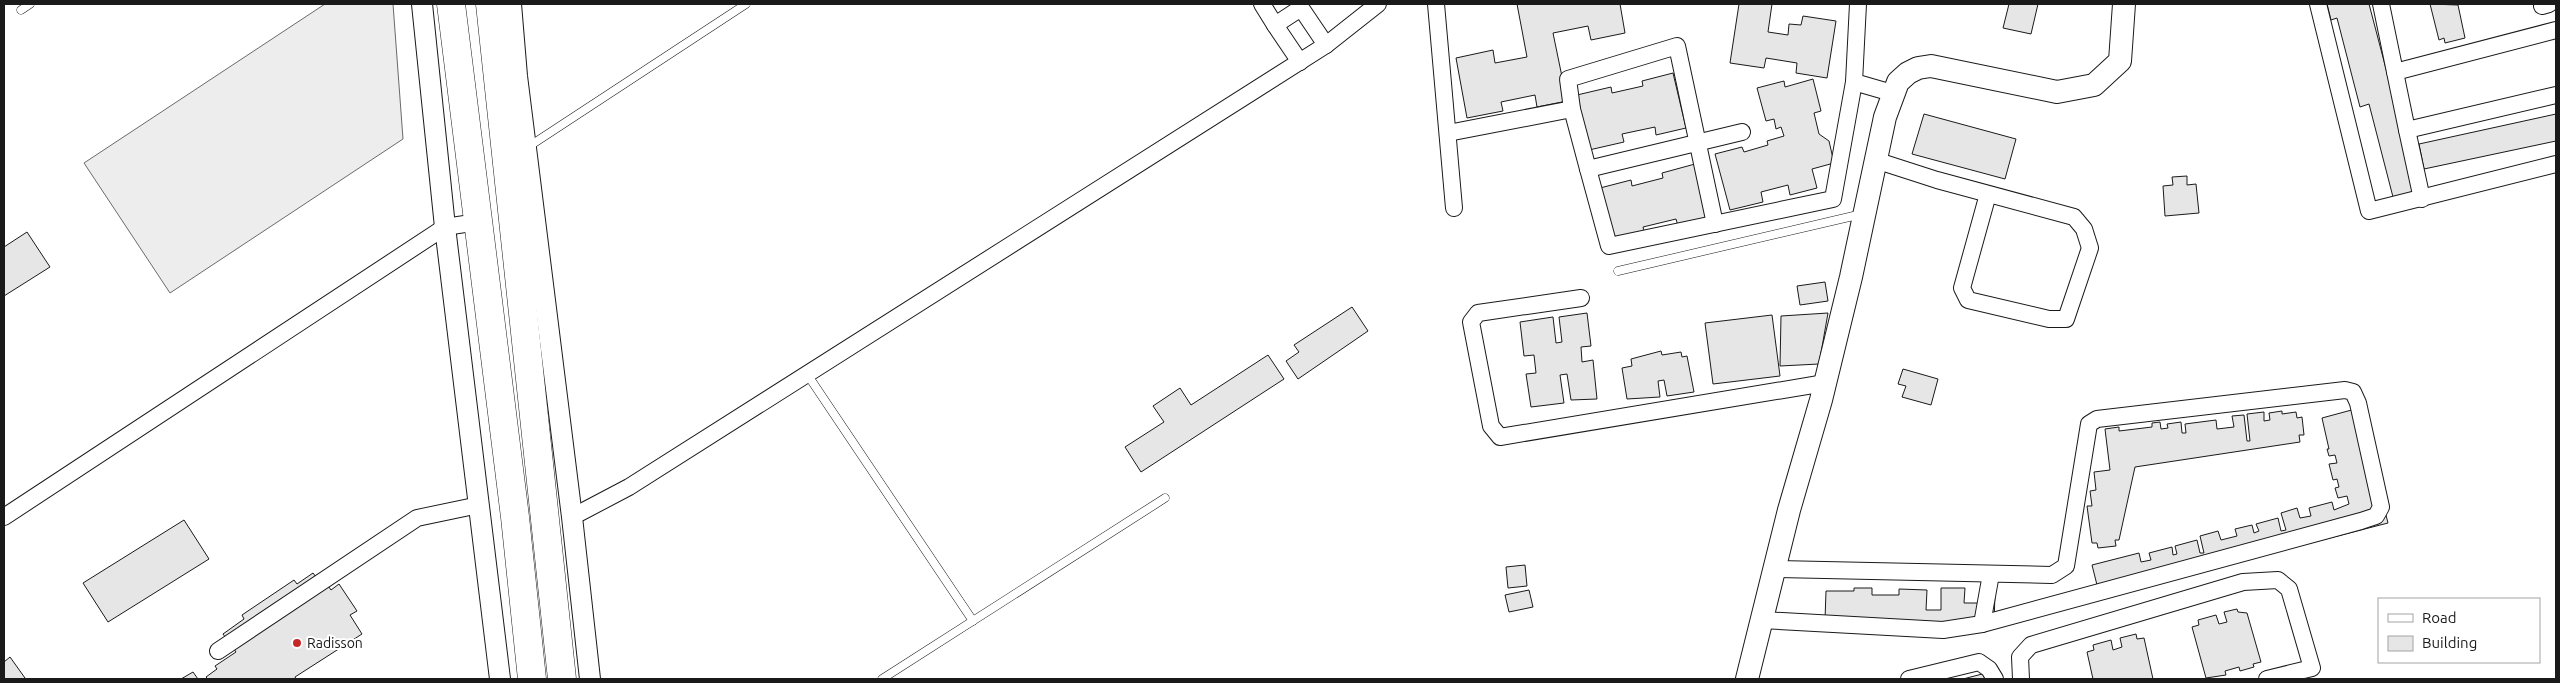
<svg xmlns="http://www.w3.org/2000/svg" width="2560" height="683" viewBox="0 0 2560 683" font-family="Ubuntu,sans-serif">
  <rect width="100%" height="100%" fill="#fff"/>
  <path fill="#ededed" stroke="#6a6a6a" d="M 325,4 L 393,4 L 403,139 L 170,293 L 84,163 Z"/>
  <g fill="#e6e6e6" stroke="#1a1a1a">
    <path d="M 1517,4 L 1620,4 L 1625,33 L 1591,40 L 1588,26 L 1553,33 L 1567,101 L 1537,107 L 1535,95 L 1501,102 L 1503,111 L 1467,118 L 1456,58 L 1493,50 L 1495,63 L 1527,57 Z"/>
    <path d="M 1739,4 L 1772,4 L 1768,32 L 1788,35 L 1789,24 L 1801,25 L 1803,16 L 1836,21 L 1827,78 L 1796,73 L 1797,63 L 1766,58 L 1764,68 L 1730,63 Z"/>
    <path d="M 2009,4 L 2038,4 L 2031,34 L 2003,28 Z"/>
    <path d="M 2327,4 L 2369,4 L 2418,191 L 2393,197 L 2369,104 L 2360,107 L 2337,18 L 2331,20 Z"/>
    <path d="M 2430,4 L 2458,5 L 2465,38 L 2445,43 L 2444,38 L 2439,40 Z"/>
    <path d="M 1673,73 L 1686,128 L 1656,135 L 1655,127 L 1622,134 L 1624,142 L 1589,150 L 1577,95 L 1611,87 L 1612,93 L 1643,86 L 1642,81 Z"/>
    <path d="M 1813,79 L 1821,111 L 1814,113 L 1819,134 L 1829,141 L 1834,163 L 1812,169 L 1817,188 L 1790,195 L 1788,185 L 1761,192 L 1763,202 L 1730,210 L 1715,154 L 1742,147 L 1744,152 L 1768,145 L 1767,141 L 1784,136 L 1781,127 L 1776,129 L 1774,119 L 1766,121 L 1757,88 L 1784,81 L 1785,87 Z"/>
    <path d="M 1924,114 L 2016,139 L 2005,179 L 1912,154 Z"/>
    <path d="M 2556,114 L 2556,141 L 2424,169 L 2419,144 Z"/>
    <path d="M 1695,164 L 1709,218 L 1678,226 L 1676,219 L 1643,227 L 1645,235 L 1614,243 L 1600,188 L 1631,180 L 1632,186 L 1663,178 L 1662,173 Z"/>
    <path d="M 2187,176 L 2187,185 L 2196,184 L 2199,213 L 2165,216 L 2163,186 L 2173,185 L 2172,177 Z"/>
    <path d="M 27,232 L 50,267 L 4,296 L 4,247 Z"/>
    <path d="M 1825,282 L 1828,301 L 1800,305 L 1797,286 Z"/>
    <path d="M 1352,307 L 1368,331 L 1298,379 L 1286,361 L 1299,352 L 1294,345 Z"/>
    <path d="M 1587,313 L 1591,346 L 1581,347 L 1582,362 L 1593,360 L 1597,399 L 1571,400 L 1567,374 L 1560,375 L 1564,403 L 1531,407 L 1526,374 L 1536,373 L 1534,355 L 1524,356 L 1520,322 L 1553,317 L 1556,343 L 1562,342 L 1559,317 Z"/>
    <path d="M 1828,313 L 1819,364 L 1780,366 L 1781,316 Z"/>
    <path d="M 1772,315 L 1780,376 L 1713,384 L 1705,323 Z"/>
    <path d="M 1661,351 L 1662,355 L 1681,352 L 1682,357 L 1687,356 L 1694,392 L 1667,396 L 1664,380 L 1658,381 L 1660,397 L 1627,399 L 1622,368 L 1632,366 L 1631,359 Z"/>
    <path d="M 1268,355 L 1284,379 L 1141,472 L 1125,447 L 1164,422 L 1153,406 L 1180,388 L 1191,405 Z"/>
    <path d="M 1903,369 L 1938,379 L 1931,405 L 1902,397 L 1906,386 L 1898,384 Z"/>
    <path d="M 2359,408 L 2388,523 L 2100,597 L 2092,565 L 2139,553 L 2141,562 L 2151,560 L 2149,553 L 2172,547 L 2173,555 L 2177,554 L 2175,546 L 2197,540 L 2200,553 L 2204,553 L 2200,536 L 2218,531 L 2221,540 L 2237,536 L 2235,529 L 2252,525 L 2254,533 L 2259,531 L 2256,524 L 2278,518 L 2281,531 L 2286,530 L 2281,513 L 2297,508 L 2300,518 L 2311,516 L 2309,508 L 2332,502 L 2334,510 L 2349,504 L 2347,496 L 2338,498 L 2335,488 L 2339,487 L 2337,479 L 2333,480 L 2329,464 L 2337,463 L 2335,455 L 2329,456 L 2327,449 L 2329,449 L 2322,418 Z"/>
    <path d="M 2282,411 L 2282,414 L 2296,412 L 2297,418 L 2302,417 L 2304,435 L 2299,435 L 2300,442 L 2135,467 L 2119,540 L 2115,540 L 2116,546 L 2098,548 L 2097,543 L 2092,543 L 2087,506 L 2092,506 L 2090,491 L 2096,490 L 2094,472 L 2110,470 L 2105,429 L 2119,427 L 2119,431 L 2152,427 L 2152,423 L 2160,422 L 2161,429 L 2168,428 L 2167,424 L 2181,422 L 2182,433 L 2186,433 L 2185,424 L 2216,420 L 2217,429 L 2234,427 L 2232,416 L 2244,415 L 2247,441 L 2250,441 L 2247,414 L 2264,412 L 2264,421 L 2270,420 L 2269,413 Z"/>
    <path d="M 184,520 L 209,559 L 108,622 L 83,583 Z"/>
    <path d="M 1525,565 L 1527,586 L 1508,588 L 1506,567 Z"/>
    <path d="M 313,573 L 316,577 L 320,574 L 331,590 L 339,584 L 357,611 L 350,615 L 362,634 L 295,677 L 296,679 L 208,679 L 206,677 L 217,669 L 215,666 L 236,652 L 223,634 L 244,619 L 242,615 L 294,580 L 297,584 Z"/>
    <path d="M 1854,588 L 1872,588 L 1872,595 L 1899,595 L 1899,589 L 1927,590 L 1926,610 L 1941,610 L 1941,588 L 1965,588 L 1964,603 L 1985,603 L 1995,593 L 1994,624 L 1825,620 L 1826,591 L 1854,591 Z"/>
    <path d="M 1529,590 L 1533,607 L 1509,612 L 1505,595 Z"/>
    <path d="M 2237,609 L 2238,612 L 2247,613 L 2261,662 L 2253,664 L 2254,667 L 2240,671 L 2239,667 L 2225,671 L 2226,675 L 2206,678 L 2192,627 L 2199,625 L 2198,620 L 2216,615 L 2219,624 L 2227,622 L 2224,612 Z"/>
    <path d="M 2136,634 L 2137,639 L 2144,638 L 2153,679 L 2093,679 L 2087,652 L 2094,650 L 2093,645 L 2111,640 L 2113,650 L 2122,647 L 2120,638 Z"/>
    <path d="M 10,657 L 25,678 L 23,679 L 4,679 L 4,662 Z"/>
    <path d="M 193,672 L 198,679 L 181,679 Z"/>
    <path d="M 1986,673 L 1987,679 L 1963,679 Z"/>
  </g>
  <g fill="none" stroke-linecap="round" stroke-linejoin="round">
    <g stroke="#1a1a1a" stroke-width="9">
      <g id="service">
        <path d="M 21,10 L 30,4"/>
        <path d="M 528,147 L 746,4"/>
        <path d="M 1618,271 L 1862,214"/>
        <path d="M 807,374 L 973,621"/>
        <path d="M 882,679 L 1165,498"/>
      </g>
    </g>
    <g stroke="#1a1a1a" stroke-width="18">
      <g id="minor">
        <path d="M 1262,4 L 1275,25 L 1301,8 L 1326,45"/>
        <path d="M 1436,4 L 1454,208"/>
        <path d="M 2318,4 L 2369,211 L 2556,164"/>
        <path d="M 2381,4 L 2395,72 L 2556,30"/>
        <path d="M 2542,6 L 2549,4"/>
        <path d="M 1275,25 L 1300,62"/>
        <path d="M 2395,72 L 2407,130"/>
        <path d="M 1854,82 L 1858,4"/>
        <path d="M 1572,109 L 1568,79 L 1677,46 L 1715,224"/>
        <path d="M 1448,133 L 1572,109 L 1588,169 L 1742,132"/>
        <path d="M 1875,160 L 1937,180 L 2074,217 L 2084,229 L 2090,248 L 2066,319 L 2049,319 L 1968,300 L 1962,288 L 1988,194"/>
        <path d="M 1588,169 L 1609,246 L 1833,199 L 1854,82 L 1892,93"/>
        <path d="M 2422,199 L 2407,130 L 2556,95"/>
        <path d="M 1581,298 L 1478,313 L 1471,322 L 1491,426 L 1500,437 L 1825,383"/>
        <path d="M 4,517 L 445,227 L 478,222"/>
        <path d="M 572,517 L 629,487 L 1326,45 L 1378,4"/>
        <path d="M 1762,620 L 1943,630 L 1982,624 L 2361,521 L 2376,516 L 2381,507 L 2358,403 L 2353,392 L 2345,390 L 2097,419 L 2089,424 L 2066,566 L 2052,575 L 1774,569"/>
        <path d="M 1982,624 L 1991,574"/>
        <path d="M 218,651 L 417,518 L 479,505"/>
        <path d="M 1909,679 L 1979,662 L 1989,669 L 1995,679"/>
        <path d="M 2021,679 L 2020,657 L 2031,645 L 2243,582 L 2278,580 L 2289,589 L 2312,668 L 2267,679"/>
      </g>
    </g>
    <g stroke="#1a1a1a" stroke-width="22">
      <g id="tertiary">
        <path d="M 422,4 L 445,227 L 500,679"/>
        <path d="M 511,4 L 517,76 L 572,517 L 590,679"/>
      </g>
    </g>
    <g stroke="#1a1a1a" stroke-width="24">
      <path id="secondary" d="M 1747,679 L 1789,510 L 1821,400 L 1851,277 L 1885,117 L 1898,82 L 1908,73 L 1918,68 L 1931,66 L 2057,92 L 2094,85 L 2120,61 L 2124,4"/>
    </g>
    <g stroke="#1a1a1a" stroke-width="29">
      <g id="trunk">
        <path d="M 451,4 L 515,517 L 532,679"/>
        <path d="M 490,4 L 562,679"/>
      </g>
    </g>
    <use href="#service" stroke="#fff" stroke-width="8"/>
    <use href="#minor" stroke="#fff" stroke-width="16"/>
    <use href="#tertiary" stroke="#fff" stroke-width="20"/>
    <use href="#secondary" stroke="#fff" stroke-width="22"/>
    <use href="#trunk" stroke="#fff" stroke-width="28"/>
  </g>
  <circle fill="#c62828" stroke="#fff" stroke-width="2" cx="297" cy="643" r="5"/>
  <g text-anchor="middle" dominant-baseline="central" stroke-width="4" stroke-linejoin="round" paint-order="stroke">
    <g font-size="14" fill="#1a1a1a" stroke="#fff" text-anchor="start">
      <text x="307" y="643">Radisson</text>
    </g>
  </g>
  <rect width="2560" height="683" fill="none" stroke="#1a1a1a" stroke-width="10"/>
  <rect x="2378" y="598" width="162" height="65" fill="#ffffff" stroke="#a3a3a3"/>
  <rect x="2388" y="614" width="25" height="8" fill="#ffffff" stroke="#a3a3a3"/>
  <text x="2422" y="623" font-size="15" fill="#1a1a1a">Road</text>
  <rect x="2388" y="636" width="25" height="15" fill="#e6e6e6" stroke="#a3a3a3"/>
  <text x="2422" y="648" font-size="15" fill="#1a1a1a">Building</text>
</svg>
